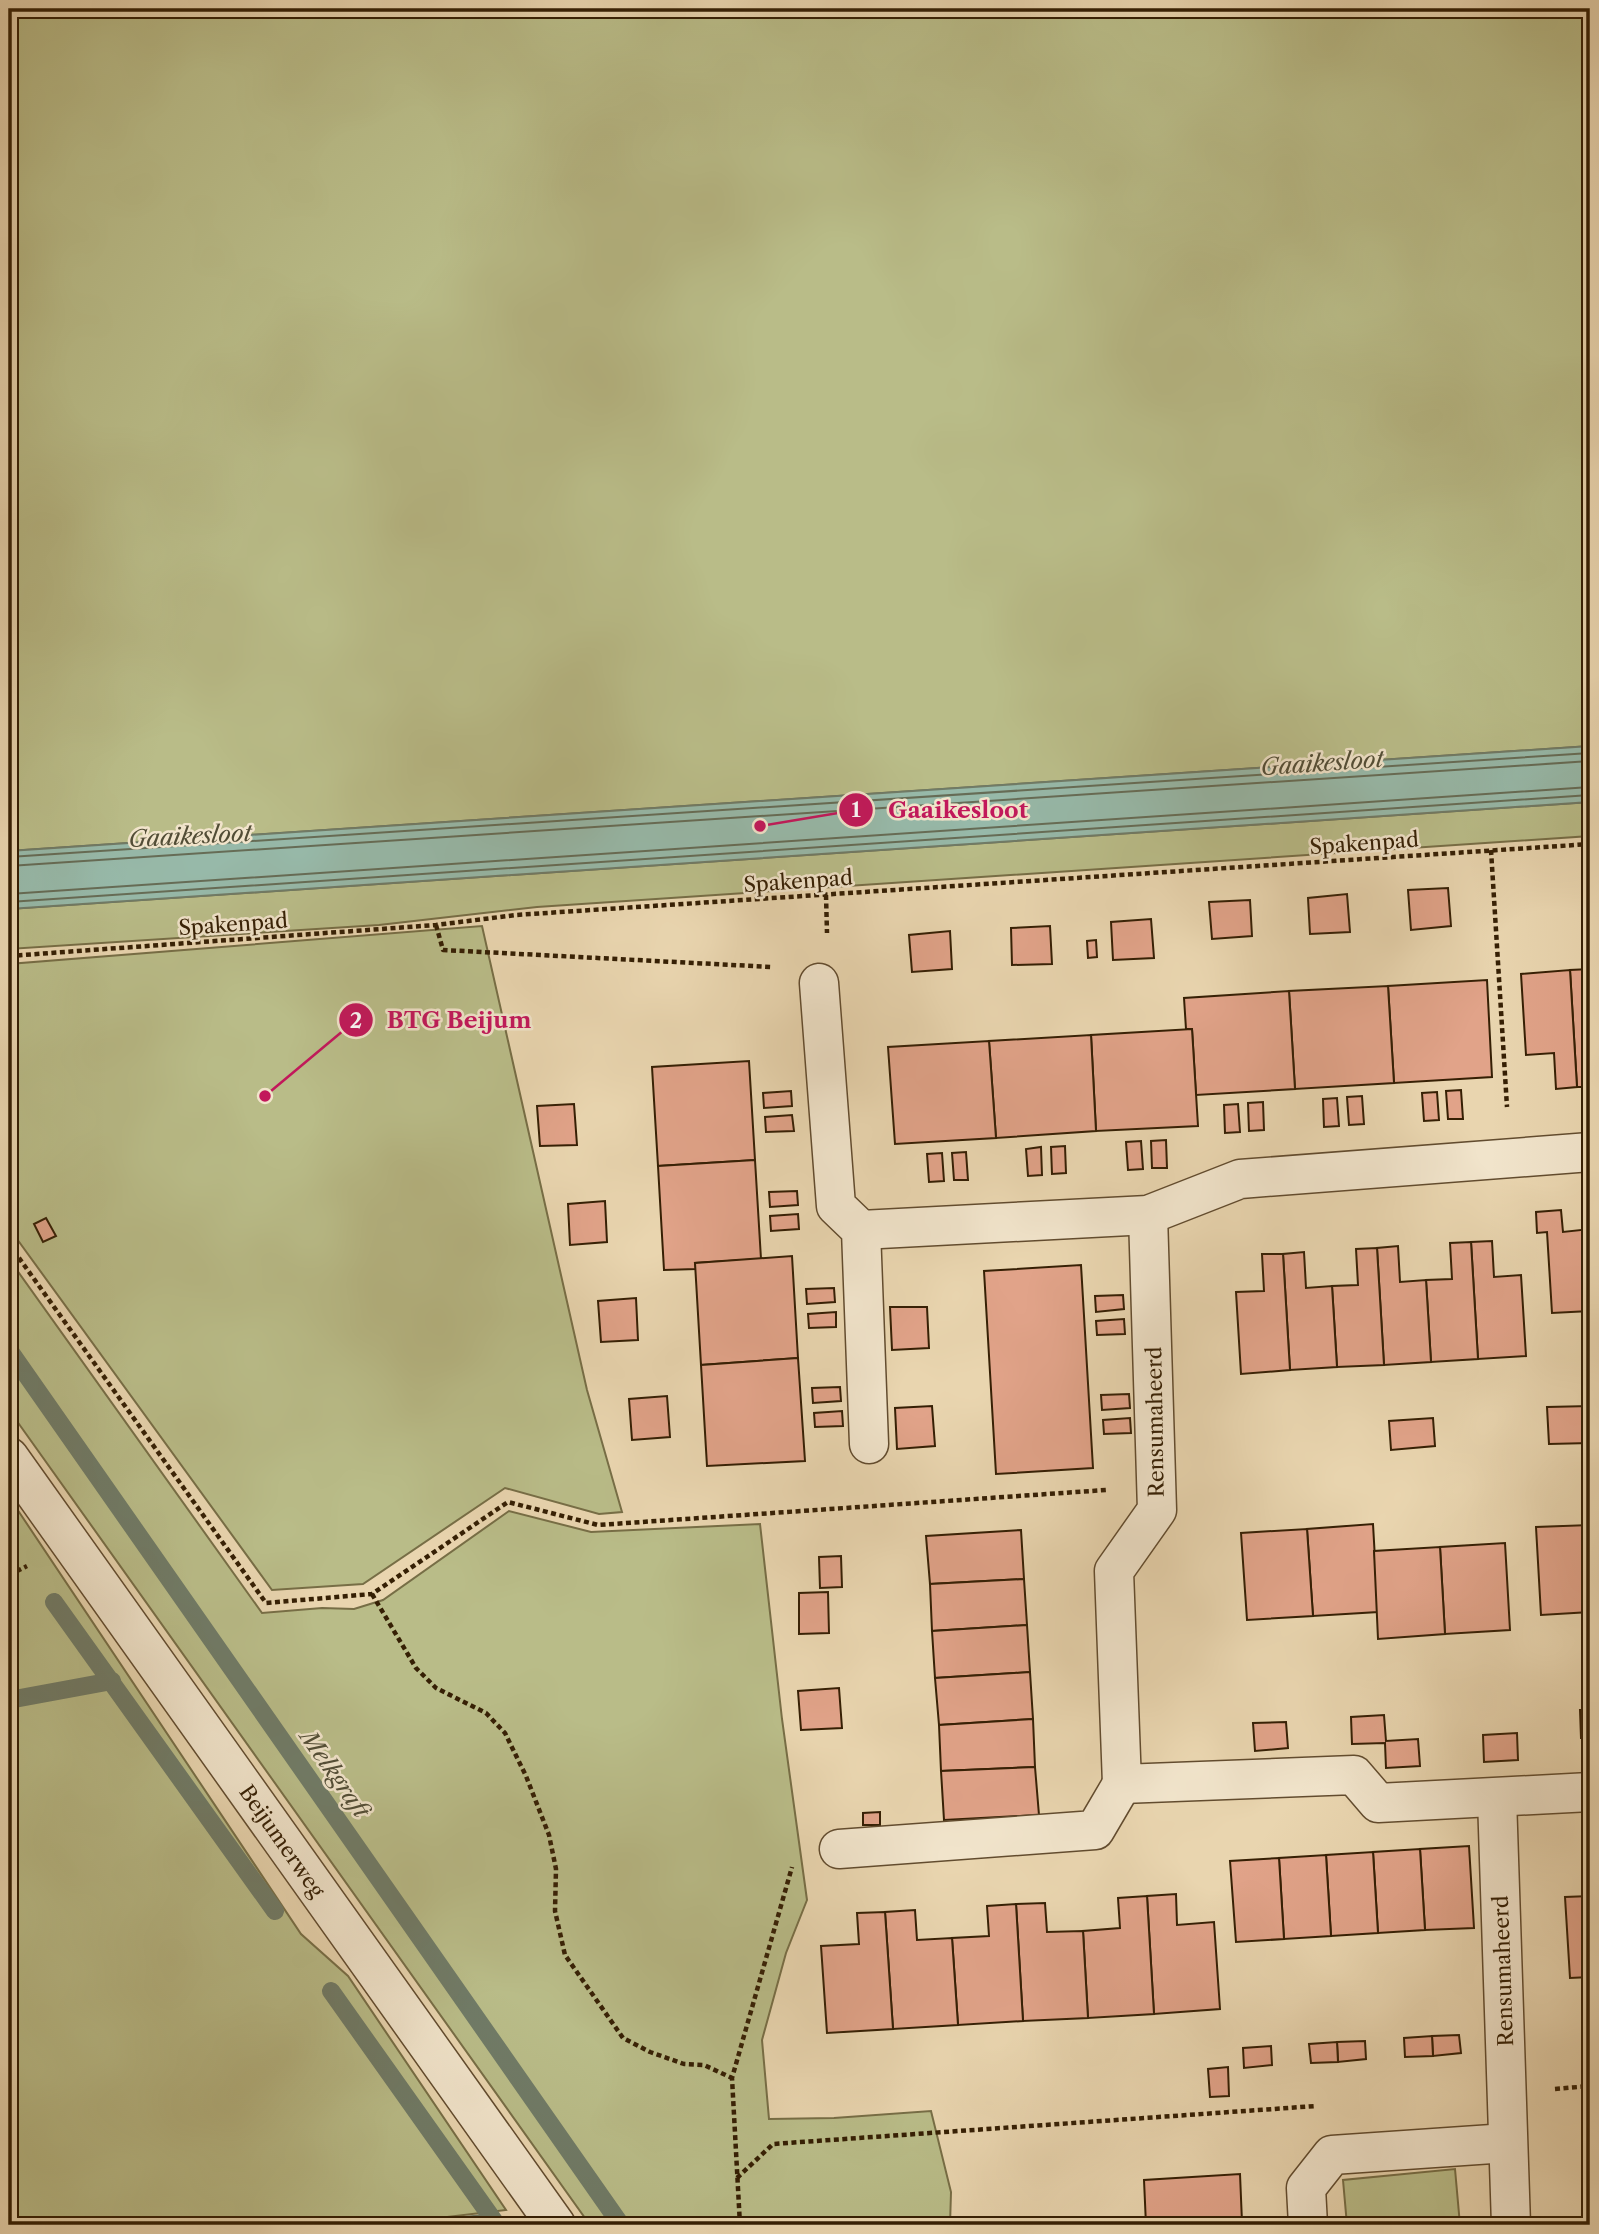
<svg xmlns="http://www.w3.org/2000/svg" width="1599" height="2234" viewBox="0 0 1599 2234" font-family="'Libre Caslon Text',serif">
  <rect width="100%" height="100%" fill="#e9d5af"/>
  <filter id="stains"><feTurbulence type="fractalNoise" baseFrequency=".00286" numOctaves="4"/><feColorMatrix values="0 0 0 0 .2 0 0 0 0 .09 0 0 0 0 .02 0 0 0 .5 -.17"/></filter>
  <radialGradient id="worn" r=".72"><stop offset=".6" stop-color="#630" stop-opacity="0"/><stop offset="1" stop-color="#630" stop-opacity=".3"/></radialGradient>
  <g fill="#b9bc88" stroke="#776e46" stroke-width="2">
    <path d="M 9,9 L 1590,9 L 1590,746 L 9,851 Z"/>
    <path d="M 1590,802 L 1590,836 L 537,907 L 379,925 L 9,949 L 9,909 Z"/>
    <path d="M 482,926 L 587,1390 L 622,1512 L 599,1514 L 505,1488 L 363,1584 L 272,1590 L 9,1228 L 9,964 Z"/>
    <path d="M 9,1259 L 262,1613 L 322,1608 L 354,1609 L 383,1600 L 509,1511 L 591,1532 L 760,1524 L 782,1719 L 807,1900 L 786,1953 L 762,2040 L 769,2119 L 834,2118 L 931,2111 L 951,2192 L 950,2225 L 590,2225 L 9,1410 Z"/>
    <path d="M 9,1497 L 301,1934 L 348,1976 L 506,2210 L 380,2225 L 9,2225 Z"/>
    <path d="M 1455,2169 L 1460,2225 L 1347,2225 L 1343,2180 Z"/>
  </g>
  <path fill="#97b9a9" stroke="#707b67" stroke-width="2" d="M 1590,746 L 1590,802 L 9,909 L 9,851 Z"/>
  <g fill="none" stroke-linecap="round" stroke-linejoin="round">
    <g stroke="#666c56" stroke-width="2">
      <path d="M 9,857 L 1590,753"/>
      <path d="M 9,866 L 1590,761"/>
      <path d="M 9,894 L 1590,787"/>
      <path d="M 9,902 L 1590,795"/>
    </g>
    <g stroke="#707b67" stroke-width="18">
      <path d="M 9,1350 L 621,2225"/>
      <path d="M 54,1602 L 275,1911"/>
      <path d="M 9,1700 L 112,1681"/>
      <path d="M 331,1991 L 497,2225"/>
      <path d="M 465,2225 L 494,2222"/>
    </g>
  </g>
  <g fill="#e1a389" stroke="#351f04" stroke-width="2">
    <path d="M 1448,888 L 1451,926 L 1411,930 L 1408,890 Z"/>
    <path d="M 1347,894 L 1350,932 L 1310,934 L 1308,898 Z"/>
    <path d="M 1250,900 L 1252,936 L 1212,939 L 1209,902 Z"/>
    <path d="M 1151,919 L 1154,958 L 1113,960 L 1111,922 Z"/>
    <path d="M 1050,926 L 1052,964 L 1012,965 L 1011,928 Z"/>
    <path d="M 950,931 L 952,969 L 912,972 L 909,935 Z"/>
    <path d="M 1096,940 L 1097,957 L 1088,958 L 1087,941 Z"/>
    <path d="M 1590,969 L 1590,1087 L 1577,1087 L 1570,970 Z"/>
    <path d="M 1570,970 L 1577,1087 L 1556,1089 L 1554,1053 L 1526,1055 L 1521,974 Z"/>
    <path d="M 1487,980 L 1492,1077 L 1394,1083 L 1388,986 Z"/>
    <path d="M 1388,986 L 1394,1083 L 1295,1089 L 1289,991 Z"/>
    <path d="M 1289,991 L 1295,1089 L 1196,1095 L 1192,1029 L 1186,1029 L 1184,998 Z"/>
    <path d="M 1192,1029 L 1198,1126 L 1096,1131 L 1091,1035 Z"/>
    <path d="M 1091,1035 L 1096,1131 L 996,1138 L 989,1041 Z"/>
    <path d="M 989,1041 L 996,1138 L 895,1144 L 888,1047 Z"/>
    <path d="M 749,1061 L 755,1160 L 658,1166 L 652,1067 Z"/>
    <path d="M 1461,1090 L 1463,1119 L 1448,1119 L 1446,1091 Z"/>
    <path d="M 791,1091 L 792,1106 L 764,1108 L 763,1093 Z"/>
    <path d="M 1437,1092 L 1439,1120 L 1424,1121 L 1422,1093 Z"/>
    <path d="M 1362,1096 L 1364,1124 L 1349,1125 L 1347,1097 Z"/>
    <path d="M 1337,1098 L 1339,1126 L 1324,1127 L 1323,1099 Z"/>
    <path d="M 1263,1102 L 1264,1130 L 1249,1131 L 1248,1103 Z"/>
    <path d="M 574,1104 L 577,1145 L 540,1146 L 537,1106 Z"/>
    <path d="M 1238,1104 L 1240,1132 L 1225,1133 L 1224,1105 Z"/>
    <path d="M 792,1115 L 794,1131 L 766,1132 L 765,1117 Z"/>
    <path d="M 1166,1140 L 1167,1168 L 1152,1168 L 1151,1141 Z"/>
    <path d="M 1141,1141 L 1143,1169 L 1128,1170 L 1126,1142 Z"/>
    <path d="M 1065,1146 L 1066,1173 L 1052,1174 L 1051,1147 Z"/>
    <path d="M 1041,1147 L 1042,1175 L 1028,1176 L 1026,1149 Z"/>
    <path d="M 966,1152 L 968,1180 L 954,1180 L 952,1153 Z"/>
    <path d="M 942,1153 L 944,1181 L 929,1182 L 927,1154 Z"/>
    <path d="M 755,1160 L 761,1259 L 695,1263 L 696,1269 L 664,1270 L 658,1166 Z"/>
    <path d="M 797,1191 L 798,1205 L 770,1207 L 769,1192 Z"/>
    <path d="M 605,1201 L 607,1242 L 570,1245 L 568,1204 Z"/>
    <path d="M 1561,1210 L 1563,1232 L 1590,1229 L 1590,1311 L 1552,1313 L 1547,1232 L 1537,1233 L 1536,1212 Z"/>
    <path d="M 798,1214 L 799,1229 L 771,1231 L 770,1216 Z"/>
    <path d="M 46,1218 L 56,1236 L 43,1242 L 34,1224 Z"/>
    <path d="M 1492,1241 L 1494,1277 L 1521,1275 L 1526,1356 L 1478,1359 L 1471,1242 Z"/>
    <path d="M 1471,1242 L 1478,1359 L 1431,1362 L 1426,1280 L 1452,1279 L 1450,1243 Z"/>
    <path d="M 1398,1246 L 1400,1282 L 1426,1280 L 1431,1362 L 1384,1365 L 1377,1248 Z"/>
    <path d="M 1377,1248 L 1384,1365 L 1337,1367 L 1332,1286 L 1358,1285 L 1356,1249 Z"/>
    <path d="M 1304,1252 L 1306,1288 L 1332,1286 L 1337,1367 L 1290,1370 L 1283,1254 Z"/>
    <path d="M 1262,1254 L 1283,1254 L 1290,1370 L 1241,1374 L 1236,1292 L 1264,1291 Z"/>
    <path d="M 792,1256 L 798,1358 L 701,1365 L 695,1263 Z"/>
    <path d="M 1081,1265 L 1093,1468 L 996,1474 L 984,1271 Z"/>
    <path d="M 834,1288 L 835,1302 L 807,1304 L 806,1289 Z"/>
    <path d="M 1123,1295 L 1124,1309 L 1096,1312 L 1095,1296 Z"/>
    <path d="M 636,1298 L 638,1340 L 601,1342 L 598,1301 Z"/>
    <path d="M 890,1307 L 927,1307 L 929,1348 L 892,1350 Z"/>
    <path d="M 836,1312 L 836,1327 L 809,1328 L 808,1314 Z"/>
    <path d="M 1124,1319 L 1125,1334 L 1097,1335 L 1096,1321 Z"/>
    <path d="M 798,1358 L 805,1461 L 707,1466 L 701,1365 Z"/>
    <path d="M 840,1387 L 841,1401 L 813,1403 L 812,1388 Z"/>
    <path d="M 1129,1394 L 1130,1408 L 1102,1410 L 1101,1395 Z"/>
    <path d="M 667,1396 L 670,1437 L 632,1440 L 629,1399 Z"/>
    <path d="M 932,1406 L 935,1446 L 897,1449 L 895,1408 Z"/>
    <path d="M 1590,1406 L 1590,1443 L 1549,1444 L 1547,1407 Z"/>
    <path d="M 842,1411 L 843,1426 L 815,1427 L 814,1413 Z"/>
    <path d="M 1130,1418 L 1131,1433 L 1104,1434 L 1103,1420 Z"/>
    <path d="M 1433,1418 L 1435,1446 L 1391,1450 L 1389,1421 Z"/>
    <path d="M 1373,1524 L 1378,1612 L 1313,1616 L 1307,1529 Z"/>
    <path d="M 1590,1525 L 1590,1612 L 1541,1615 L 1536,1527 Z"/>
    <path d="M 1307,1529 L 1313,1616 L 1247,1620 L 1241,1533 Z"/>
    <path d="M 1021,1530 L 1024,1579 L 930,1584 L 926,1536 Z"/>
    <path d="M 1505,1543 L 1510,1630 L 1445,1634 L 1440,1547 Z"/>
    <path d="M 1440,1547 L 1445,1634 L 1378,1639 L 1374,1551 Z"/>
    <path d="M 841,1556 L 842,1587 L 820,1588 L 819,1557 Z"/>
    <path d="M 1024,1579 L 1027,1625 L 932,1631 L 930,1584 Z"/>
    <path d="M 828,1592 L 829,1633 L 799,1634 L 799,1593 Z"/>
    <path d="M 1027,1625 L 1030,1672 L 935,1678 L 932,1631 Z"/>
    <path d="M 1030,1672 L 1033,1719 L 939,1725 L 935,1678 Z"/>
    <path d="M 839,1688 L 842,1728 L 801,1730 L 798,1691 Z"/>
    <path d="M 1580,1710 L 1590,1710 L 1590,1738 L 1581,1738 Z"/>
    <path d="M 1384,1715 L 1386,1741 L 1418,1739 L 1420,1766 L 1386,1768 L 1385,1743 L 1352,1744 L 1351,1717 Z"/>
    <path d="M 1033,1719 L 1035,1767 L 941,1771 L 939,1725 Z"/>
    <path d="M 1286,1722 L 1288,1748 L 1255,1751 L 1253,1723 Z"/>
    <path d="M 1517,1733 L 1518,1760 L 1484,1762 L 1483,1735 Z"/>
    <path d="M 1035,1767 L 1039,1815 L 944,1820 L 941,1771 Z"/>
    <path d="M 880,1812 L 880,1825 L 863,1825 L 863,1813 Z"/>
    <path d="M 1469,1846 L 1474,1928 L 1425,1930 L 1420,1849 Z"/>
    <path d="M 1420,1849 L 1425,1930 L 1378,1933 L 1373,1852 Z"/>
    <path d="M 1373,1852 L 1378,1933 L 1331,1936 L 1326,1855 Z"/>
    <path d="M 1326,1855 L 1331,1936 L 1284,1939 L 1279,1858 Z"/>
    <path d="M 1279,1858 L 1284,1939 L 1236,1942 L 1230,1861 Z"/>
    <path d="M 1176,1894 L 1177,1925 L 1214,1922 L 1220,2009 L 1154,2014 L 1147,1896 Z"/>
    <path d="M 1147,1896 L 1154,2014 L 1088,2018 L 1083,1931 L 1120,1928 L 1118,1898 Z"/>
    <path d="M 1590,1896 L 1590,1977 L 1570,1978 L 1565,1897 Z"/>
    <path d="M 1045,1903 L 1047,1932 L 1083,1931 L 1088,2018 L 1023,2021 L 1016,1904 Z"/>
    <path d="M 1016,1904 L 1023,2021 L 958,2025 L 952,1938 L 989,1936 L 987,1906 Z"/>
    <path d="M 915,1910 L 917,1940 L 952,1938 L 958,2025 L 893,2029 L 885,1912 Z"/>
    <path d="M 885,1912 L 893,2029 L 827,2033 L 821,1946 L 859,1944 L 857,1913 Z"/>
    <path d="M 1459,2035 L 1461,2053 L 1433,2056 L 1432,2036 Z"/>
    <path d="M 1432,2036 L 1433,2056 L 1405,2057 L 1404,2038 Z"/>
    <path d="M 1365,2041 L 1366,2059 L 1338,2062 L 1337,2042 Z"/>
    <path d="M 1337,2042 L 1338,2062 L 1311,2063 L 1309,2044 Z"/>
    <path d="M 1271,2046 L 1272,2065 L 1244,2068 L 1243,2048 Z"/>
    <path d="M 1228,2067 L 1229,2096 L 1210,2097 L 1208,2069 Z"/>
    <path d="M 1240,2174 L 1242,2222 L 1146,2225 L 1144,2180 Z"/>
    <path d="M 1242,2222 L 1243,2225 L 1195,2225 Z"/>
  </g>
  <g fill="none" stroke-linecap="round" stroke-linejoin="round">
    <g stroke="#624c2f" stroke-width="41">
      <g id="street">
        <path d="M 819,983 L 836,1206 L 861,1230 L 869,1444"/>
        <path d="M 1148,1215 L 1157,1510 L 1114,1571 L 1122,1784 L 1354,1775 L 1378,1803 L 1590,1792"/>
        <path d="M 861,1230 L 1148,1215 L 1240,1179 L 1590,1152"/>
        <path d="M 9,1457 L 556,2225"/>
        <path d="M 1497,1798 L 1511,2225"/>
        <path d="M 839,1849 L 1095,1830 L 1122,1784"/>
        <path d="M 1308,2225 L 1306,2188 L 1332,2155 L 1507,2143"/>
      </g>
    </g>
    <g stroke="#351f04" stroke-width="4.5" stroke-dasharray="5 3.5" stroke-linecap="butt">
      <path d="M 1491,850 L 1507,1107"/>
      <path d="M 826,895 L 827,933"/>
      <path d="M 436,925 L 443,950 L 772,967"/>
      <path d="M 9,956 L 436,925 L 516,915 L 1590,844"/>
      <path d="M 9,1244 L 266,1603 L 372,1594 L 508,1502 L 598,1525 L 1106,1490"/>
      <path d="M 9,1575 L 27,1566"/>
      <path d="M 372,1594 L 416,1668 L 436,1688 L 486,1713 L 505,1733 L 526,1776 L 549,1835 L 556,1869 L 555,1911 L 565,1955 L 623,2038 L 650,2052 L 684,2064 L 704,2065 L 732,2078"/>
      <path d="M 1555,2089 L 1590,2086"/>
      <path d="M 737,2178 L 773,2144 L 1316,2106"/>
      <path d="M 740,2225 L 732,2078 L 792,1867"/>
    </g>
    <use href="#street" stroke="#f1e4cb" stroke-width="38"/>
  </g>
  <g text-anchor="middle" dominant-baseline="central" stroke-width="5" stroke-linejoin="round" paint-order="stroke">
    <g font-size="21" fill="#351f04" stroke="#f1e4cb">
      <text transform="translate(1364 843) rotate(-4)">Spakenpad</text>
      <text transform="translate(798 881) rotate(-4)">Spakenpad</text>
      <text transform="translate(233 924) rotate(-4)">Spakenpad</text>
      <text transform="translate(1155 1422) rotate(-91)">Rensumaheerd</text>
      <text transform="translate(282 1841) rotate(55)">Beijumerweg</text>
      <text transform="translate(1503 1971) rotate(-92)">Rensumaheerd</text>
    </g>
    <g font-size="23" font-style="italic" fill="#524d36" stroke="#f1e4cb">
      <text transform="translate(1322 763) rotate(-4)">Gaaikesloot</text>
      <text transform="translate(190 836) rotate(-3)">Gaaikesloot</text>
      <text transform="translate(335 1774) rotate(55)">Melkgraft</text>
    </g>
  </g>
  <path fill="none" stroke="#c2185b" stroke-width="2.5" d="M760 826L856 810M265 1096L356 1020"/>
  <g fill="#c2185b" stroke="#f1e4cb" stroke-width="2.5">
    <circle cx="760" cy="826" r="7"/>
    <circle cx="265" cy="1096" r="7"/>
    <circle cx="856" cy="810" r="18"/>
    <circle cx="356" cy="1020" r="18"/>
  </g>
  <g font-size="21" text-anchor="middle" font-weight="bold" fill="#fff">
    <text x="856" y="817">1</text>
    <text x="356" y="1028">2</text>
  </g>
  <g font-size="23" text-anchor="middle" font-weight="bold" fill="#c2185b" stroke="#f1e4cb" stroke-width="5" stroke-linejoin="round" paint-order="stroke">
    <text x="958" y="818">Gaaikesloot</text>
    <text x="459" y="1028">BTG Beijum</text>
  </g>
  <rect width="1599" height="2234" fill="none" stroke="#e9d5af" stroke-width="35"/>
  <rect x="10" y="10" width="1578" height="2213" fill="none" stroke="#351f04" stroke-width="3.5"/>
  <rect x="18" y="18" width="1564" height="2199" fill="none" stroke="#351f04" stroke-width="2"/>
  <rect width="100%" height="100%" filter="url(#stains)"/>
  <rect width="100%" height="100%" fill="url(#worn)"/>
</svg>
